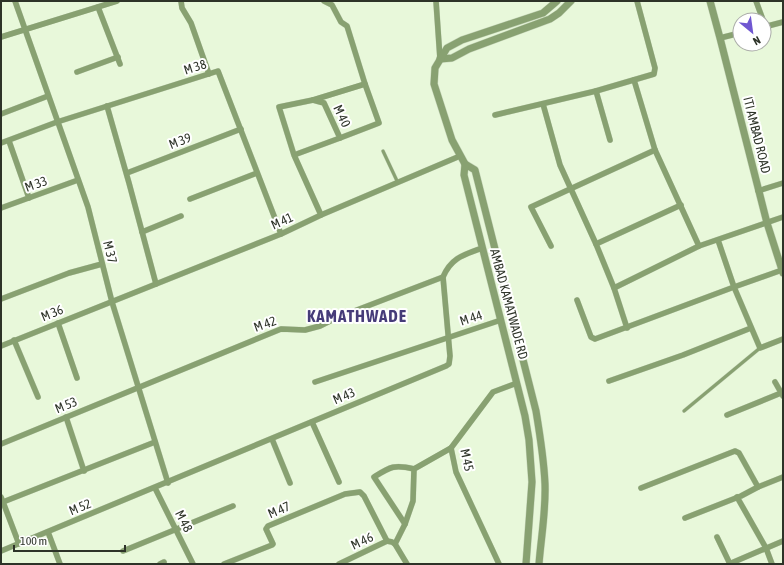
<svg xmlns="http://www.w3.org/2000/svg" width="784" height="565" viewBox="0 0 784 565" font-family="'Asap Condensed',sans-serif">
  <rect width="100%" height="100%" fill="#e8f8da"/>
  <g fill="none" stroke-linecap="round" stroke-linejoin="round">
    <g stroke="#c6d5ba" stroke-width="4">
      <g id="service">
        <path d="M 383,151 L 398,183"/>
        <path d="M 684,411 L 760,348"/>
      </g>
    </g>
    <g stroke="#c6d5ba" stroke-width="6">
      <g id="minor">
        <path d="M 15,1 L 88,207 L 112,302 L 168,483"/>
        <path d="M 181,1 L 182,8 L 191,23 L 209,74"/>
        <path d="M 324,1 L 332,5 L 341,22 L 347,26 L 365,84 L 379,123 L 340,138"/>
        <path d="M 436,1 L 440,59"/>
        <path d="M 756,1 L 763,20"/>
        <path d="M 98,7 L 120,64"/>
        <path d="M 764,27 L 783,22"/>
        <path d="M 1,37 L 117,1"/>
        <path d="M 720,38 L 740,33"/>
        <path d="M 77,72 L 118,57"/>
        <path d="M 634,80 L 655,150 L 699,246"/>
        <path d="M 596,91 L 610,140"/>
        <path d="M 313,100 L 365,84"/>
        <path d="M 543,104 L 560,165 L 596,244 L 614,288 L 699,246 L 783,217"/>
        <path d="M 107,106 L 129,183 L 156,284"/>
        <path d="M 1,114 L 48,96"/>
        <path d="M 495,115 L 596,91 L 654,74 L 655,68 L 637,1"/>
        <path d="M 9,141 L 29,198"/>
        <path d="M 1,143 L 57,122 L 218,71 L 281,234"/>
        <path d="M 294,155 L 340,138 L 324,103 L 313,100 L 279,107 L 294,155 L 321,215"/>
        <path d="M 127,173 L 241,129"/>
        <path d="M 758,191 L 783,183"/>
        <path d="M 190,199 L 257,173"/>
        <path d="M 1,208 L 78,180"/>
        <path d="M 142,232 L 181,216"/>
        <path d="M 718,240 L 734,287 L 760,348 L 783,339"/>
        <path d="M 596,244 L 681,205"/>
        <path d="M 551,246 L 531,207 L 655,150"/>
        <path d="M 614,288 L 627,328"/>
        <path d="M 1,299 L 69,273 L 102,264"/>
        <path d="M 577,300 L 591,337 L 595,339 L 734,287 L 782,270"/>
        <path d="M 58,323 L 77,378"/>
        <path d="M 14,340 L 38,397"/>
        <path d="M 1,346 L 281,234 L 321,215 L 460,156"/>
        <path d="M 609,381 L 683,355 L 751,328"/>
        <path d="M 315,382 L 501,320"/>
        <path d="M 775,382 L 783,396"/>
        <path d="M 727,415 L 781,393"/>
        <path d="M 66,417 L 84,471"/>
        <path d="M 312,422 L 339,482"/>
        <path d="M 272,439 L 290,483"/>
        <path d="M 1,444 L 281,329 L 305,330 L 320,326 L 336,318 L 443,277 C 451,258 463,255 482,248"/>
        <path d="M 414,469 L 413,501 L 405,524 L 374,477 C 390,467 394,464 414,469 L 451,448"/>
        <path d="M 155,488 L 193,564"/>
        <path d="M 641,488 L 735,451 L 739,453 L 758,487 L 783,477"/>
        <path d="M 1,497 L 3,502 L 155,442"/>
        <path d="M 737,497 L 766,548 L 772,564"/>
        <path d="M 3,502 L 19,544"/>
        <path d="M 685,518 L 741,496 L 758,487"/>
        <path d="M 48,532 L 60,564"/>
        <path d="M 717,537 L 730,564"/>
        <path d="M 395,544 L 405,524"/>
        <path d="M 1,551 L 446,366 L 449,364 L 450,356 L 443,277"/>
        <path d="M 123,551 L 233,506"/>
        <path d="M 160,564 L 164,562"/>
        <path d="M 224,564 L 272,545 L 273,544 L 266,529 L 268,526 L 345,494 L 360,492 L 364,496 L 387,541"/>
        <path d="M 339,564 L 387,541 L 392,542 L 395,544 L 407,564"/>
        <path d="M 499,564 L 456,472 L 451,448 L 493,392 L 517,383"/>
        <path d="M 729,564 L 783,541"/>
      </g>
    </g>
    <g stroke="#c6d5ba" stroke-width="8">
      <g id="tertiary">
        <path d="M 710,1 L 720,38 L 767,223 L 783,273"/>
        <path d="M 440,59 L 452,58 L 469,49 L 550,19 L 559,13 L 571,1"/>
        <path d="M 465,164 L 475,170 L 536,411 C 540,435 544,460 545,484 C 546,511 541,538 539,564"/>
        <path d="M 526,564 L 532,482 L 529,440 L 525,416 L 464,175 L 465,164 L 452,140 L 434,84 L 435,68 L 447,48 L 462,40 L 543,13 L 557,1"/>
      </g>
    </g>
    <use href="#service" stroke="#88a171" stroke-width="3"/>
    <use href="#minor" stroke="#88a171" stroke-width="5.5"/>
    <use href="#tertiary" stroke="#88a171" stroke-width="7"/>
  </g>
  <g text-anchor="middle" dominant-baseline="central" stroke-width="4" stroke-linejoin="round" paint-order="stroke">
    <g font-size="13" fill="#2d3328" stroke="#fff">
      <text transform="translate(195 67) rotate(-18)">M 38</text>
      <text transform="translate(342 116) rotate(65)">M 40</text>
      <text transform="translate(757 135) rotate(76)">ITI AMBAD ROAD</text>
      <text transform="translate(180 141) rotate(-21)">M 39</text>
      <text transform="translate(36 184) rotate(-20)">M 33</text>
      <text transform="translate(282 221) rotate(-24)">M 41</text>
      <text transform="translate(110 252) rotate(76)">M 37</text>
      <text transform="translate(509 304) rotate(75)">AMBAD KAMATWADE RD</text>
      <text transform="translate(52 313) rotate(-22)">M 36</text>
      <text transform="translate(471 318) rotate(-18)">M 44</text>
      <text transform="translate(265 324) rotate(-20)">M 42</text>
      <text transform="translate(344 396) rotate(-23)">M 43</text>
      <text transform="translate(66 405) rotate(-22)">M 53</text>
      <text transform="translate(467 460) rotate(78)">M 45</text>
      <text transform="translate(80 507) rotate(-22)">M 52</text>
      <text transform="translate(279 510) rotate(-23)">M 47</text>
      <text transform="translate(184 521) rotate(63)">M 48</text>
      <text transform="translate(362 541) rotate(-25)">M 46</text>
    </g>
    <g font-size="17" font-weight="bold" letter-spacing="1" fill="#463c79" stroke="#fff">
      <text x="357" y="316">KAMATHWADE</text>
    </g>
  </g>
  <rect width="784" height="565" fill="none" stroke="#2d3328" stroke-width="4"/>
  <g transform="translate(752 32) rotate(151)"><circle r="19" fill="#ffffff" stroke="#abada9"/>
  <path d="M0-3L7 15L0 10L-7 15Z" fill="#7057d1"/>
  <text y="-6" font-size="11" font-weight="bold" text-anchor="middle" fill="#2d3328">N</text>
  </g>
  <path d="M14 545v6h111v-6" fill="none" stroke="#2d3328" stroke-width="2"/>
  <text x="20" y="545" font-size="12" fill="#2d3328" stroke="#ffffff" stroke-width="3" paint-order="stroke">100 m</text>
</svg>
